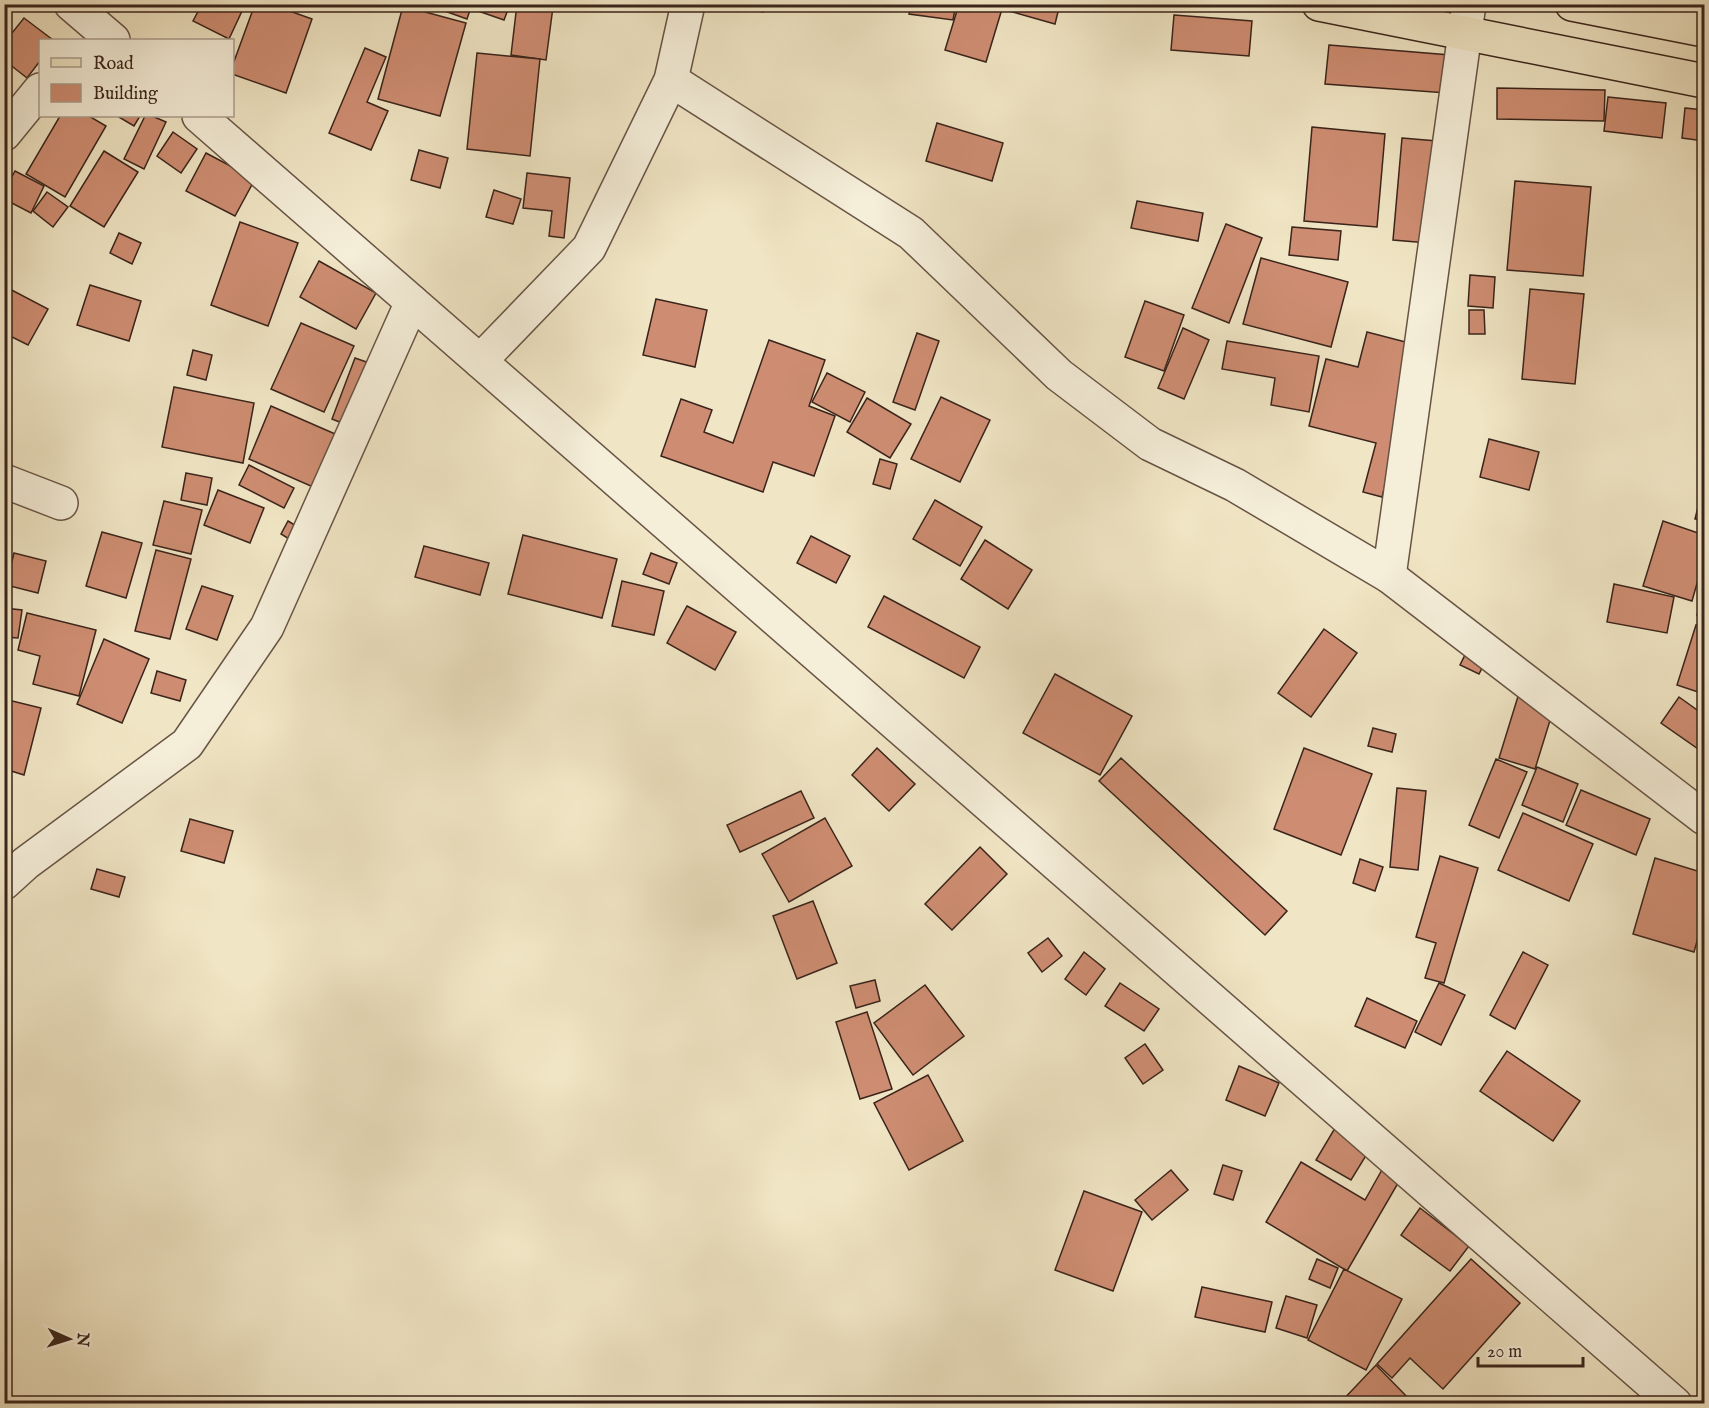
<svg xmlns="http://www.w3.org/2000/svg" width="1709" height="1408" viewBox="0 0 1709 1408" font-family="'IM FELL English',serif">
  <rect width="100%" height="100%" fill="#f0e5c4"/>
  <filter id="stains"><feTurbulence type="fractalNoise" baseFrequency=".00333" numOctaves="4"/><feColorMatrix values="0 0 0 0 .2 0 0 0 0 .09 0 0 0 0 .02 0 0 0 .5 -.17"/></filter>
  <radialGradient id="worn" r=".72"><stop offset=".6" stop-color="#630" stop-opacity="0"/><stop offset="1" stop-color="#630" stop-opacity=".3"/></radialGradient>
  <g fill="#ce8d72" stroke="#3a241b" stroke-width="1.5">
    <path d="M 202,4 L 229,4 L 242,11 L 229,39 L 193,21 Z"/>
    <path d="M 255,4 L 270,4 L 312,19 L 286,93 L 232,74 L 232,67 Z"/>
    <path d="M 425,4 L 472,4 L 467,19 Z"/>
    <path d="M 480,4 L 510,4 L 504,20 L 478,11 Z"/>
    <path d="M 517,4 L 553,7 L 546,60 L 511,55 Z"/>
    <path d="M 736,4 L 765,4 L 763,12 Z"/>
    <path d="M 911,4 L 956,4 L 953,20 L 909,14 Z"/>
    <path d="M 959,4 L 1060,4 L 1055,24 L 1002,9 L 986,62 L 945,50 Z"/>
    <path d="M 403,6 L 466,23 L 440,116 L 378,99 Z"/>
    <path d="M 1174,15 L 1252,21 L 1249,56 L 1171,50 Z"/>
    <path d="M 24,18 L 53,40 L 40,40 L 40,61 L 27,78 L 4,60 L 4,43 Z"/>
    <path d="M 1329,45 L 1450,55 L 1447,93 L 1325,84 Z"/>
    <path d="M 365,48 L 386,57 L 367,102 L 388,111 L 371,150 L 329,133 Z"/>
    <path d="M 477,53 L 540,59 L 530,156 L 467,149 Z"/>
    <path d="M 1497,88 L 1605,90 L 1604,121 L 1497,119 Z"/>
    <path d="M 1608,97 L 1666,103 L 1662,138 L 1604,131 Z"/>
    <path d="M 1685,108 L 1704,110 L 1704,141 L 1682,138 Z"/>
    <path d="M 60,116 L 89,116 L 106,126 L 65,197 L 26,174 Z"/>
    <path d="M 117,116 L 140,116 L 134,126 Z"/>
    <path d="M 145,116 L 152,116 L 166,122 L 144,169 L 124,159 Z"/>
    <path d="M 937,123 L 1003,143 L 992,181 L 926,161 Z"/>
    <path d="M 1312,127 L 1385,134 L 1377,227 L 1304,221 Z"/>
    <path d="M 173,132 L 197,149 L 181,173 L 157,156 Z"/>
    <path d="M 1402,138 L 1437,141 L 1428,243 L 1393,240 Z"/>
    <path d="M 419,150 L 448,158 L 440,188 L 411,180 Z"/>
    <path d="M 104,151 L 138,172 L 104,227 L 70,206 Z"/>
    <path d="M 206,153 L 255,179 L 235,216 L 186,191 Z"/>
    <path d="M 15,171 L 44,186 L 31,213 L 4,199 L 4,191 Z"/>
    <path d="M 527,173 L 570,178 L 564,238 L 549,236 L 552,211 L 523,208 Z"/>
    <path d="M 1515,181 L 1591,187 L 1583,276 L 1507,270 Z"/>
    <path d="M 494,190 L 521,199 L 513,224 L 486,217 Z"/>
    <path d="M 47,192 L 68,207 L 53,227 L 33,211 Z"/>
    <path d="M 1137,201 L 1203,213 L 1198,241 L 1131,228 Z"/>
    <path d="M 240,222 L 298,243 L 268,326 L 211,305 Z"/>
    <path d="M 1226,224 L 1262,238 L 1229,323 L 1192,308 Z"/>
    <path d="M 1292,227 L 1341,231 L 1338,260 L 1289,255 Z"/>
    <path d="M 119,233 L 141,243 L 132,264 L 110,253 Z"/>
    <path d="M 1261,258 L 1348,282 L 1331,347 L 1243,324 Z"/>
    <path d="M 319,261 L 376,293 L 356,329 L 300,297 Z"/>
    <path d="M 1470,275 L 1495,277 L 1493,308 L 1468,306 Z"/>
    <path d="M 90,285 L 141,301 L 129,341 L 77,325 Z"/>
    <path d="M 4,286 L 48,309 L 28,345 L 4,333 Z"/>
    <path d="M 1530,289 L 1584,294 L 1575,384 L 1522,379 Z"/>
    <path d="M 656,299 L 707,310 L 695,367 L 643,355 Z"/>
    <path d="M 1145,301 L 1184,315 L 1164,371 L 1125,357 Z"/>
    <path d="M 1469,310 L 1484,310 L 1485,334 L 1469,334 Z"/>
    <path d="M 301,323 L 354,346 L 324,412 L 271,389 Z"/>
    <path d="M 1183,328 L 1209,340 L 1184,399 L 1158,388 Z"/>
    <path d="M 1367,332 L 1421,346 L 1382,497 L 1363,492 L 1376,443 L 1309,426 L 1326,359 L 1358,367 Z"/>
    <path d="M 917,333 L 939,341 L 915,410 L 893,402 Z"/>
    <path d="M 769,340 L 825,360 L 809,406 L 835,416 L 814,476 L 773,462 L 763,492 L 661,456 L 681,399 L 712,410 L 704,432 L 733,443 Z"/>
    <path d="M 1227,341 L 1319,356 L 1309,412 L 1271,405 L 1275,378 L 1222,369 Z"/>
    <path d="M 193,350 L 212,355 L 206,380 L 187,375 Z"/>
    <path d="M 355,358 L 375,365 L 352,427 L 332,419 Z"/>
    <path d="M 827,373 L 865,392 L 850,422 L 812,402 Z"/>
    <path d="M 174,387 L 254,403 L 243,463 L 162,447 Z"/>
    <path d="M 941,397 L 990,420 L 960,482 L 911,459 Z"/>
    <path d="M 867,398 L 911,424 L 890,458 L 847,432 Z"/>
    <path d="M 271,406 L 342,437 L 320,490 L 249,459 Z"/>
    <path d="M 1489,439 L 1539,452 L 1529,490 L 1480,477 Z"/>
    <path d="M 880,459 L 897,464 L 890,489 L 873,484 Z"/>
    <path d="M 249,465 L 294,488 L 284,508 L 239,485 Z"/>
    <path d="M 186,473 L 212,478 L 207,505 L 181,500 Z"/>
    <path d="M 218,490 L 264,508 L 250,543 L 204,525 Z"/>
    <path d="M 1701,495 L 1704,496 L 1704,521 L 1695,519 Z"/>
    <path d="M 935,500 L 982,527 L 960,566 L 913,539 Z"/>
    <path d="M 164,501 L 202,510 L 191,554 L 153,545 Z"/>
    <path d="M 288,521 L 313,536 L 305,549 L 281,534 Z"/>
    <path d="M 1663,521 L 1704,535 L 1704,559 L 1692,601 L 1643,586 Z"/>
    <path d="M 102,532 L 142,543 L 126,598 L 86,586 Z"/>
    <path d="M 523,535 L 617,559 L 602,618 L 508,594 Z"/>
    <path d="M 811,536 L 850,556 L 836,583 L 797,563 Z"/>
    <path d="M 985,540 L 1032,570 L 1008,609 L 961,579 Z"/>
    <path d="M 424,546 L 489,563 L 480,595 L 415,577 Z"/>
    <path d="M 156,550 L 191,559 L 170,639 L 135,631 Z"/>
    <path d="M 14,553 L 46,561 L 38,593 L 6,585 Z"/>
    <path d="M 651,553 L 677,563 L 669,584 L 643,574 Z"/>
    <path d="M 622,581 L 664,591 L 654,635 L 612,626 Z"/>
    <path d="M 1614,584 L 1674,597 L 1667,633 L 1607,622 Z"/>
    <path d="M 202,586 L 233,596 L 217,640 L 186,629 Z"/>
    <path d="M 1704,593 L 1704,618 L 1697,615 Z"/>
    <path d="M 884,596 L 980,647 L 964,678 L 868,627 Z"/>
    <path d="M 687,606 L 736,632 L 715,670 L 667,643 Z"/>
    <path d="M 4,608 L 22,610 L 18,638 L 4,637 Z"/>
    <path d="M 27,613 L 96,630 L 79,696 L 33,684 L 40,656 L 18,650 Z"/>
    <path d="M 1696,625 L 1704,628 L 1704,694 L 1677,685 Z"/>
    <path d="M 1324,629 L 1357,653 L 1311,717 L 1278,693 Z"/>
    <path d="M 104,639 L 149,659 L 122,723 L 77,704 Z"/>
    <path d="M 1471,643 L 1490,652 L 1479,674 L 1460,665 Z"/>
    <path d="M 157,671 L 186,680 L 180,701 L 151,693 Z"/>
    <path d="M 1055,674 L 1132,716 L 1100,775 L 1023,733 Z"/>
    <path d="M 1520,690 L 1556,701 L 1535,769 L 1499,758 Z"/>
    <path d="M 1679,697 L 1704,715 L 1704,753 L 1661,723 Z"/>
    <path d="M 4,699 L 41,708 L 24,775 L 8,770 L 4,783 Z"/>
    <path d="M 1373,728 L 1396,734 L 1392,752 L 1368,746 Z"/>
    <path d="M 877,748 L 915,784 L 889,811 L 852,775 Z"/>
    <path d="M 1304,748 L 1372,774 L 1341,855 L 1274,829 Z"/>
    <path d="M 1121,758 L 1287,911 L 1265,935 L 1099,781 Z"/>
    <path d="M 1496,759 L 1527,772 L 1499,838 L 1469,825 Z"/>
    <path d="M 1537,767 L 1578,784 L 1563,822 L 1522,805 Z"/>
    <path d="M 1397,788 L 1426,791 L 1418,870 L 1390,867 Z"/>
    <path d="M 1581,790 L 1650,819 L 1636,855 L 1566,825 Z"/>
    <path d="M 801,791 L 814,818 L 740,852 L 727,825 Z"/>
    <path d="M 1523,813 L 1593,844 L 1569,901 L 1498,870 Z"/>
    <path d="M 825,818 L 852,866 L 789,902 L 762,854 Z"/>
    <path d="M 190,819 L 233,831 L 224,863 L 181,851 Z"/>
    <path d="M 980,847 L 1007,874 L 952,930 L 925,904 Z"/>
    <path d="M 1440,856 L 1478,868 L 1444,983 L 1425,978 L 1436,943 L 1416,937 Z"/>
    <path d="M 1655,858 L 1704,873 L 1704,916 L 1694,952 L 1633,934 Z"/>
    <path d="M 1360,859 L 1383,867 L 1375,891 L 1353,883 Z"/>
    <path d="M 97,869 L 125,877 L 119,897 L 91,889 Z"/>
    <path d="M 813,901 L 837,963 L 797,979 L 773,916 Z"/>
    <path d="M 1048,938 L 1062,956 L 1042,972 L 1028,953 Z"/>
    <path d="M 1084,952 L 1105,969 L 1086,995 L 1065,979 Z"/>
    <path d="M 1523,952 L 1548,965 L 1515,1029 L 1490,1015 Z"/>
    <path d="M 875,980 L 880,1001 L 856,1008 L 850,986 Z"/>
    <path d="M 1120,983 L 1159,1009 L 1144,1031 L 1105,1006 Z"/>
    <path d="M 1439,983 L 1465,995 L 1441,1045 L 1415,1032 Z"/>
    <path d="M 925,985 L 964,1036 L 913,1075 L 874,1023 Z"/>
    <path d="M 1367,998 L 1417,1021 L 1405,1048 L 1355,1026 Z"/>
    <path d="M 867,1012 L 892,1089 L 860,1099 L 836,1022 Z"/>
    <path d="M 1145,1044 L 1163,1070 L 1143,1084 L 1125,1058 Z"/>
    <path d="M 1507,1051 L 1580,1101 L 1553,1141 L 1480,1091 Z"/>
    <path d="M 1239,1066 L 1279,1083 L 1265,1116 L 1226,1100 Z"/>
    <path d="M 928,1075 L 963,1141 L 909,1170 L 874,1103 Z"/>
    <path d="M 1335,1128 L 1370,1149 L 1351,1180 L 1316,1160 Z"/>
    <path d="M 1301,1162 L 1365,1200 L 1383,1168 L 1401,1178 L 1347,1271 L 1266,1222 Z"/>
    <path d="M 1223,1165 L 1242,1171 L 1233,1200 L 1214,1194 Z"/>
    <path d="M 1171,1170 L 1188,1190 L 1152,1220 L 1135,1200 Z"/>
    <path d="M 1084,1191 L 1142,1212 L 1113,1291 L 1055,1270 Z"/>
    <path d="M 1420,1208 L 1469,1246 L 1450,1271 L 1401,1235 Z"/>
    <path d="M 1317,1259 L 1338,1268 L 1330,1288 L 1309,1279 Z"/>
    <path d="M 1471,1259 L 1520,1303 L 1443,1389 L 1410,1358 L 1392,1378 L 1377,1364 Z"/>
    <path d="M 1344,1269 L 1402,1299 L 1366,1370 L 1308,1340 Z"/>
    <path d="M 1202,1287 L 1272,1302 L 1265,1332 L 1195,1317 Z"/>
    <path d="M 1286,1296 L 1317,1305 L 1307,1338 L 1276,1328 Z"/>
    <path d="M 1376,1365 L 1414,1404 L 1339,1404 Z"/>
  </g>
  <g fill="none" stroke-linecap="round" stroke-linejoin="round">
    <g stroke="#685445" stroke-width="36">
      <g id="minor">
        <path d="M 71,4 L 113,40"/>
        <path d="M 671,80 L 911,233 L 1059,375 L 1150,444 L 1235,485 L 1389,576 L 1704,818"/>
        <path d="M 199,116 L 1675,1404"/>
        <path d="M 4,134 L 40,90"/>
        <path d="M 480,361 L 589,248 L 671,80 L 688,4"/>
        <path d="M 4,481 L 61,503"/>
        <path d="M 1389,576 L 1469,4"/>
        <path d="M 4,883 L 26,863 L 187,744 L 267,627 L 412,302"/>
      </g>
    </g>
    <g stroke="#3a241b" stroke-width="36">
      <g id="major">
        <path d="M 1319,4 L 1704,81"/>
        <path d="M 1572,4 L 1704,30"/>
      </g>
    </g>
    <use href="#minor" stroke="#f5eed9" stroke-width="33"/>
    <use href="#major" stroke="#f0e5c4" stroke-width="33"/>
  </g>
  <rect width="1709" height="1408" fill="none" stroke="#f0e5c4" stroke-width="24"/>
  <rect x="6" y="6" width="1697" height="1396" fill="none" stroke="#3a241b" stroke-width="3"/>
  <rect x="12" y="12" width="1685" height="1384" fill="none" stroke="#3a241b" stroke-width="1.5"/>
  <rect x="39" y="39" width="195" height="78" fill="#f5eed9" stroke="#aa9d8d" stroke-width="1.5"/>
  <rect x="51" y="58" width="30" height="9" fill="#f0e5c4" stroke="#aa9d8d" stroke-width="1.5"/>
  <text x="93" y="69" font-size="18" fill="#3a241b">Road</text>
  <rect x="51" y="84" width="30" height="18" fill="#ce8d72" stroke="#aa9d8d" stroke-width="1.5"/>
  <text x="93" y="99" font-size="18" fill="#3a241b">Building</text>
  <g transform="translate(69 1339) rotate(93)" stroke="#f5eed9" stroke-width="4.5" paint-order="stroke">
  <path d="M0-4.5L10 22L0 15L-10 22Z" fill="#3a241b"/>
  <text y="-9" font-size="16" font-weight="bold" text-anchor="middle" fill="#3a241b">N</text>
  </g>
  <path d="M1478 1357v9h105v-9" fill="none" stroke="#3a241b" stroke-width="3"/>
  <text x="1487" y="1357" font-size="18" fill="#3a241b" stroke="#f5eed9" stroke-width="4.5" paint-order="stroke">20 m</text>
  <rect width="100%" height="100%" filter="url(#stains)"/>
  <rect width="100%" height="100%" fill="url(#worn)"/>
</svg>
